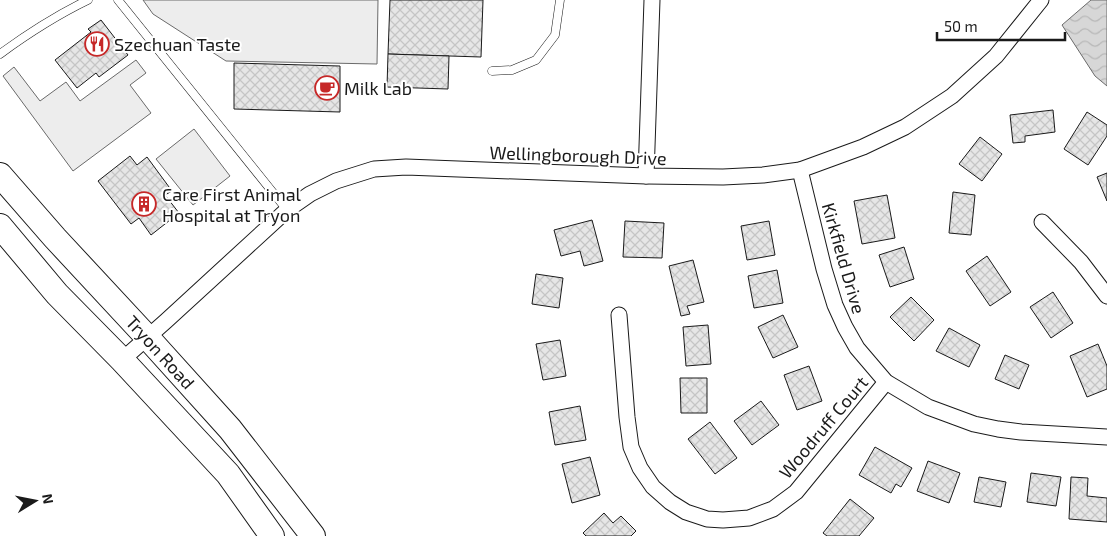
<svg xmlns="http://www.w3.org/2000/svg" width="1107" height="536" viewBox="0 0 1107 536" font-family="'Exo 2',sans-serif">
  <defs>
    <pattern id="water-waves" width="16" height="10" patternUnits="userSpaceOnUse" patternTransform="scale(1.25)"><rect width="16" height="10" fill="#d7d7d7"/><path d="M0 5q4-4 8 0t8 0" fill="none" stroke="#b8b8b8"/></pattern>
    <pattern id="building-cross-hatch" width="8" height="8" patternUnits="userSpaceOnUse" patternTransform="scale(1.25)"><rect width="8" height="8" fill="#e6e6e6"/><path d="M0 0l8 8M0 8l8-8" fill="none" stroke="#c5c5c5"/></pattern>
  </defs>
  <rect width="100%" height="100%" fill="#fff"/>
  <g fill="#ededed" stroke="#6a6a6a">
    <path d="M 143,0 L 378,0 L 377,64 L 226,61 L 153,14 Z"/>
    <path d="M 136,60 L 146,73 L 130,85 L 151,113 L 73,171 L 3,76 L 14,67 L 40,101 L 66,82 L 80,101 Z"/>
    <path d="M 194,129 L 230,176 L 193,205 L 156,159 Z"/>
  </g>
  <path fill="url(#water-waves)" stroke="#6a6a6a" d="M 1091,0 L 1107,0 L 1107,86 L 1095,76 L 1062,25 Z"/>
  <g fill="url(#building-cross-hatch)" stroke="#1a1a1a">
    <path d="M 390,0 L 483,0 L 481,57 L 388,54 Z"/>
    <path d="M 101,20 L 128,55 L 99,77 L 96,73 L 77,88 L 55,60 L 91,32 L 88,29 Z"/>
    <path d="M 388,54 L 449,56 L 448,89 L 387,87 Z"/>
    <path d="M 234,63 L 340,66 L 340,112 L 234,109 Z"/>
    <path d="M 1053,110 L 1055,132 L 1025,136 L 1025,142 L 1013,143 L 1010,115 Z"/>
    <path d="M 1087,112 L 1107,125 L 1107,136 L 1088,165 L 1064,149 Z"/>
    <path d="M 980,137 L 1002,154 L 982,181 L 959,164 Z"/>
    <path d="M 130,156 L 137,165 L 147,157 L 172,191 L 165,195 L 179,213 L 151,235 L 139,218 L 131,224 L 98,181 Z"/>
    <path d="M 1107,173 L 1107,201 L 1097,177 Z"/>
    <path d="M 953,192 L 975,195 L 971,235 L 949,233 Z"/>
    <path d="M 887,195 L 895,238 L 862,244 L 854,201 Z"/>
    <path d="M 592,220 L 603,261 L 584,266 L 580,251 L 561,256 L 554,230 Z"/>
    <path d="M 625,221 L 664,223 L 662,258 L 623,257 Z"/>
    <path d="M 769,221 L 775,255 L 747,260 L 741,226 Z"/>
    <path d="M 904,247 L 914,279 L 890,287 L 879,255 Z"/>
    <path d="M 987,256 L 1011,292 L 990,306 L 966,271 Z"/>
    <path d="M 693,260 L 704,302 L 687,306 L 690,314 L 681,316 L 669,266 Z"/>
    <path d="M 777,270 L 783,303 L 754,308 L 748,276 Z"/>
    <path d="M 536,274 L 563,278 L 559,308 L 532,304 Z"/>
    <path d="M 1053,292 L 1073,323 L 1051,338 L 1030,307 Z"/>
    <path d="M 911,297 L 934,320 L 914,341 L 890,317 Z"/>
    <path d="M 783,315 L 798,347 L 773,358 L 758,327 Z"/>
    <path d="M 708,325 L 711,364 L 686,366 L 683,327 Z"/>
    <path d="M 949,328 L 980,345 L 969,367 L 936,351 Z"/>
    <path d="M 560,340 L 566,376 L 543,380 L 536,344 Z"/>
    <path d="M 1098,344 L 1107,366 L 1107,389 L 1087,397 L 1070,356 Z"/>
    <path d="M 1005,355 L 1029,365 L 1019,389 L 995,379 Z"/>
    <path d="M 809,366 L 822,401 L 797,410 L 784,375 Z"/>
    <path d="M 680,378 L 707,378 L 707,413 L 681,413 Z"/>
    <path d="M 761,401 L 779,425 L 752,445 L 734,421 Z"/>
    <path d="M 580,406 L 586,440 L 555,445 L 549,412 Z"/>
    <path d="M 710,422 L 737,458 L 715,474 L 688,439 Z"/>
    <path d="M 875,447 L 912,468 L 901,487 L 896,484 L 891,493 L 859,475 Z"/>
    <path d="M 590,457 L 600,495 L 572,503 L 562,464 Z"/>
    <path d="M 928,461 L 960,473 L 949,503 L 917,491 Z"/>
    <path d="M 1031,473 L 1061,477 L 1056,506 L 1027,502 Z"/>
    <path d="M 979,477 L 1006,482 L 1001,507 L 974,502 Z"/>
    <path d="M 1071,477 L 1088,478 L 1087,496 L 1107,498 L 1107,522 L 1069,519 Z"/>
    <path d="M 850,499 L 874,518 L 859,536 L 827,536 L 823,533 Z"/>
    <path d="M 604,513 L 613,523 L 621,516 L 636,531 L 631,536 L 586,536 L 583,533 Z"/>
  </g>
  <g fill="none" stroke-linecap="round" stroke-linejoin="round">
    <g stroke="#1a1a1a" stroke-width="9">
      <g id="service">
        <path d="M 118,0 L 287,210"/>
        <path d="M 0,54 C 26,35 59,14 88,0"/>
        <path d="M 492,71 L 512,70 L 536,60 L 555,35 L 560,0"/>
      </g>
    </g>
    <g stroke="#1a1a1a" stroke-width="17">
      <g id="minor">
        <path d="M 800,170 L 824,269 L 835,305 L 845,327 L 857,348 L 886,382 L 928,407 L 974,424 L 998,429 L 1021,432 L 1107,437"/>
        <path d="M 646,176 L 652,0"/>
        <path d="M 1042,222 L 1081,262 L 1107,296"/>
        <path d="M 619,315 L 627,417 L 631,447 L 640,468 L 653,487 L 670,502 L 686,512 L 707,519 L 723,520 L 749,518 L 773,509 L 796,492 L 886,382"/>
        <path d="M 122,360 L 166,321 L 287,210 L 310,194 L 336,181 L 374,169 L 406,167 L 646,176 L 723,177 L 763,175 L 800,170 L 863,147 L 905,127 L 952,96 L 996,56 L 1041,0"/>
      </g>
    </g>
    <g stroke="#1a1a1a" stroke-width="26">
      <g id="primary">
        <path id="s1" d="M 0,175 L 55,238 L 147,337 L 230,429 L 313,536"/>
        <path d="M 0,226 L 57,294 L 122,360 L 228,474 L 272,536"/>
      </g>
    </g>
    <use href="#service" stroke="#fff" stroke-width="8"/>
    <use href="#minor" stroke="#fff" stroke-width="15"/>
    <use href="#primary" stroke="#fff" stroke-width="24"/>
  </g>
  <defs>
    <g id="restaurant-ring" transform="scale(1.25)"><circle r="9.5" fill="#fff" stroke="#c62828" stroke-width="1.5"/><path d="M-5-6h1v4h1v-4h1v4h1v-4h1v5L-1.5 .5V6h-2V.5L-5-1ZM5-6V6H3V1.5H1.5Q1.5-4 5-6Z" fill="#c62828"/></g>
    <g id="cafe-ring" transform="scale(1.25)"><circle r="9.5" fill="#fff" stroke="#c62828" stroke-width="1.5"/><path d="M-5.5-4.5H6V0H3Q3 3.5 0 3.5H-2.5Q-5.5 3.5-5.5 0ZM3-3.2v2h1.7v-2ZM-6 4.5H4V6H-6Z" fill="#c62828"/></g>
    <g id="building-ring" transform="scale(1.25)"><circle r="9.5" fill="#fff" stroke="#c62828" stroke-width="1.5"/><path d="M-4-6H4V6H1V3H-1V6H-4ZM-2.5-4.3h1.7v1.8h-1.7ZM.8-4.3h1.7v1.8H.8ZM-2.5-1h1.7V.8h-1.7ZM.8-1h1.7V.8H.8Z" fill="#c62828"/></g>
  </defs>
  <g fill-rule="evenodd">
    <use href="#restaurant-ring" x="97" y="44"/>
    <use href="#cafe-ring" x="327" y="88"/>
    <use href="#building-ring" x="144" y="204"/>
  </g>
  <g text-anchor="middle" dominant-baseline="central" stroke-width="4" stroke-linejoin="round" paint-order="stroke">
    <g font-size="18" fill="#1a1a1a" stroke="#fff" text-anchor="start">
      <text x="114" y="44">Szechuan Taste</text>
      <text x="344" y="88">Milk Lab</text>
      <text x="162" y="194">Care First Animal<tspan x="162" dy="21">Hospital at Tryon</tspan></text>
    </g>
    <g font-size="18" fill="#1a1a1a" stroke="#fff">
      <text transform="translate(578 155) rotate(2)">Wellingborough Drive</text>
      <text transform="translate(844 258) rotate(74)">Kirkfield Drive</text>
      <text stroke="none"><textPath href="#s1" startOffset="239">Tryon Road</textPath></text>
      <text transform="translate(823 427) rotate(-50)">Woodruff Court</text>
    </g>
  </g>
  <g transform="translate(35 501) rotate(80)" stroke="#ffffff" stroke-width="4" paint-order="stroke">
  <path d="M0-4L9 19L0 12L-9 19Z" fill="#1a1a1a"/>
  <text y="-8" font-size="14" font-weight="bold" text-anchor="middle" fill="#1a1a1a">N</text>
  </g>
  <path d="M937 32v8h128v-8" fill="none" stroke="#1a1a1a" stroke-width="2.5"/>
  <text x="944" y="32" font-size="15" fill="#1a1a1a" stroke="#ffffff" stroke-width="4" paint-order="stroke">50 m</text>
</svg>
